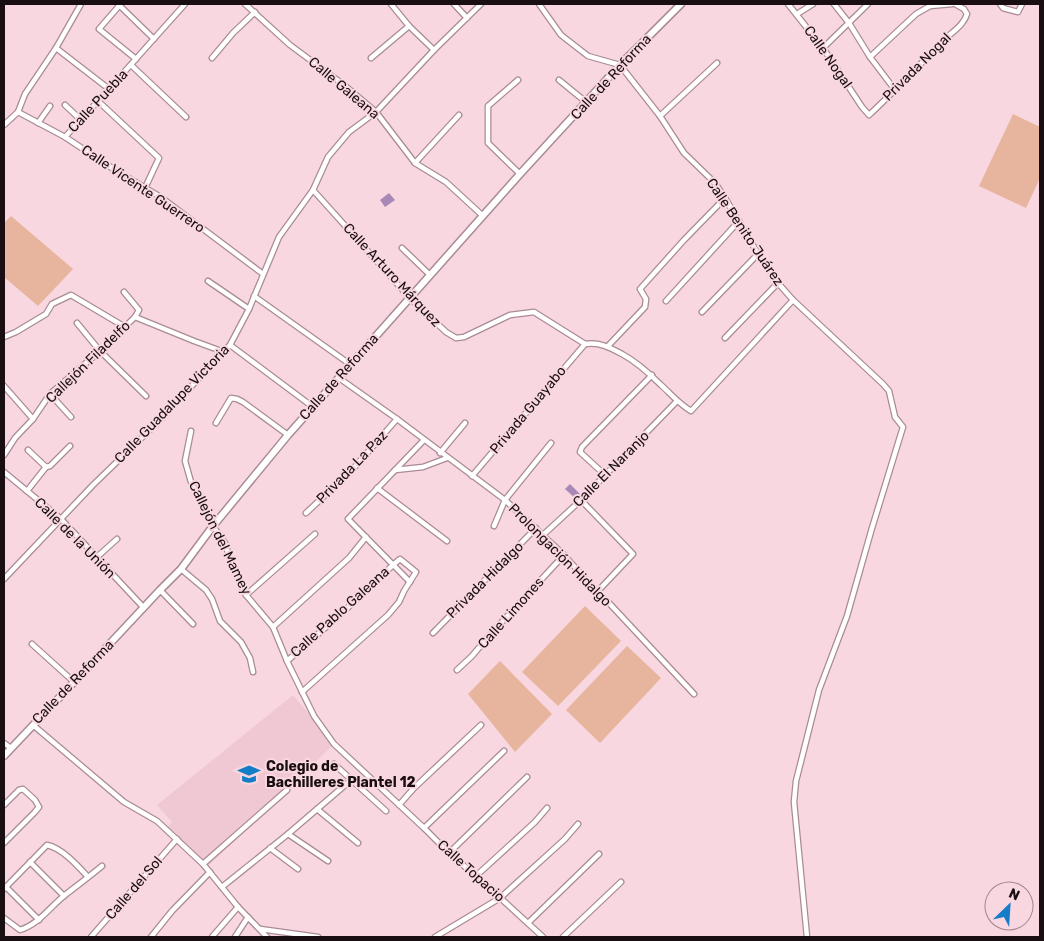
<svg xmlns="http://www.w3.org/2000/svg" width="1044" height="941" viewBox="0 0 1044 941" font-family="Rubik,sans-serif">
  <rect width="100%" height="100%" fill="#f8d7e0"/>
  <path fill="#f0c8d3" d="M 293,695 L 334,744 L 206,868 L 167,827 L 172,822 L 157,805 Z"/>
  <g fill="#e7b59d">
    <path d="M 1013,114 L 1040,127 L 1040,178 L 1026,208 L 979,186 Z"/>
    <path d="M 11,216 L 73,269 L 38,306 L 4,277 L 4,223 Z"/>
    <path d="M 585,606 L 621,641 L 558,706 L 522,672 Z"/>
    <path d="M 627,646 L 661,678 L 600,743 L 566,710 Z"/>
    <path d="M 500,661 L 552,714 L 515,752 L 468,694 Z"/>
  </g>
  <g fill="#a888b6">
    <path d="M 389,193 L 395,200 L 385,207 L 380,200 Z"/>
    <path d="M 570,484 L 580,494 L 576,499 L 565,489 Z"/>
  </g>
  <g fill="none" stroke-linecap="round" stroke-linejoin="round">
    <g stroke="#a98b93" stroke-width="7">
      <g id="minor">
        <path d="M 118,4 L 154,39"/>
        <path d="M 245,4 L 290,45 L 344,85 L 376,112 L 415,163 L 446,182 L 483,216"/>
        <path d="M 391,4 L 409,26 L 434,50"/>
        <path d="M 454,4 L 467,18"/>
        <path d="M 539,4 L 561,35 L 588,56 L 620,65 L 660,116 L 684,153 L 715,183 L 725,198 L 758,254 L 778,283 L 793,300 L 883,384 L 889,391 L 895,417 L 903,427 L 872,528 L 847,616 L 819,690 L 796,781 L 794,802 L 807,937"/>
        <path d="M 788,4 L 823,48 L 862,107 L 869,115 C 895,91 919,65 944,40 C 952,32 964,25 967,14 L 964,9 L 955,4"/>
        <path d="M 834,4 L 849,23 L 870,57 L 895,90"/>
        <path d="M 1000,4 L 1003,8 L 1018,12 L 1022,4"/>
        <path d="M 119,6 L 99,29 L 136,59"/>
        <path d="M 797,14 L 813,4"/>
        <path d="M 56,48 L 109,89"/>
        <path d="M 823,48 L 868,4"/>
        <path d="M 870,57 L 916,14 L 930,6 L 952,4"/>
        <path d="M 212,58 L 233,33 L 255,12"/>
        <path d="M 371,58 L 409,26"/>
        <path d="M 131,65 L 186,117"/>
        <path d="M 518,80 L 488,106 L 488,143 L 520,174"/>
        <path d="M 559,80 L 586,102"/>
        <path d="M 98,101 L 159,158 L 145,188"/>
        <path d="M 65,105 L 81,120"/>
        <path d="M 18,112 L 65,137 L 112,168 L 162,198 L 263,274"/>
        <path d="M 660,116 L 717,63"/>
        <path d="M 38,123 L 50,106"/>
        <path d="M 4,125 L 18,112 L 25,94 L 56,48 L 81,4"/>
        <path d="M 65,137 L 109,89 L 185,4"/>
        <path d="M 415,163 L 459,115"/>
        <path d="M 313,190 L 410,298 L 446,332 L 456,338 L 464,337 L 510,315 L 534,312 L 585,344 C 600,342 609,347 622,354 C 637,362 649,373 661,385 C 671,394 679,404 691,411 L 793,300"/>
        <path d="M 402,248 L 430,275"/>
        <path d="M 208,281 L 249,309"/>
        <path d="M 254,296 L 351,365"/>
        <path d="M 666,301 L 739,221"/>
        <path d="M 702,312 L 758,254"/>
        <path d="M 135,317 L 194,341 L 224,352"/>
        <path d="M 77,323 L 100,351 L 146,396"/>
        <path d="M 4,337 L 16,332 L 46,314 L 52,304 L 71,295 L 125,327"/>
        <path d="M 725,338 L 778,283"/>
        <path d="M 230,345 L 313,407"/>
        <path d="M 608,346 L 645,307 L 646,299 L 640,289 L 684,240 L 725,198"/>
        <path d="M 339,378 L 397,419 L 505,500 L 564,555 L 597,592 L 609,603 L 694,694"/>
        <path d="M 4,386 L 33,419"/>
        <path d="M 50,394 L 71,417"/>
        <path d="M 216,423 L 231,398 L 237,399 L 243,402 L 288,435"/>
        <path d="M 191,431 L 185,461 L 191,482 L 213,526 L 225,543 L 234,572 L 246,595 L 273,627 L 287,661 L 314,716 L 334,744 L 424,828 L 449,853 L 484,883 L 543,937"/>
        <path d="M 440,453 L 465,423"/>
        <path d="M 4,455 L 15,438 L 33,419 L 50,394 L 100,351 L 135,317 L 139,310 L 124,292"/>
        <path d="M 46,467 L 50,466 L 70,446"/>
        <path d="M 395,470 L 423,467 L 447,458"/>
        <path d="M 4,472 L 61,519 L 144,608"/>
        <path d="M 605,475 L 580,452 L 582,447 L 652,375"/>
        <path d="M 472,476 L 585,344"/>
        <path d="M 377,488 L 447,541"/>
        <path d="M 27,491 L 46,467 L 28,450"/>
        <path d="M 581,500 L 633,554 L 597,592"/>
        <path d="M 306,513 L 352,470 L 397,419"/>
        <path d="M 494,526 L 505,500 L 551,443"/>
        <path d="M 543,535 L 581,500 L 677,401"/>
        <path d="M 97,557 L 117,539"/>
        <path d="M 181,569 L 206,590 L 212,599 L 220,621 L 241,642 L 250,658 L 253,672"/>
        <path d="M 4,579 L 93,485 L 157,423 L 230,345 L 249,309 L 279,237 L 313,190 L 328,157 L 349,132 L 376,112 L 434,50 L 481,4"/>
        <path d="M 410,582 L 348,519 L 424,440"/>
        <path d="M 160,590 L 193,624"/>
        <path d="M 246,595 L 315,534"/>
        <path d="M 273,627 L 349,558 L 366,537"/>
        <path d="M 433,633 L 536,528"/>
        <path d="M 32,644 L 74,682"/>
        <path d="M 287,661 L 342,613 L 394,564 L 400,559 L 416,572 L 404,591 L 399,602 L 388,615 L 302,692"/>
        <path d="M 457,670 L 472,656 L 488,637 L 564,555"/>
        <path d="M 33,725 L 124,802 L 157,821 L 203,864 L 238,907 L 267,937"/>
        <path d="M 4,743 L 11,748"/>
        <path d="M 334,764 L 386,811"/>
        <path d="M 4,805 L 19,790 L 23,789 L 35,800 L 39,807 L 34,813 L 4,843"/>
        <path d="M 399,805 L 414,788 L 481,725"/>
        <path d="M 317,809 L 358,843"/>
        <path d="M 424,828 L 504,751"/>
        <path d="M 288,834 L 328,861"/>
        <path d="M 270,848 L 298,869"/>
        <path d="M 449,853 L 527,777"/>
        <path d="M 30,862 L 64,896"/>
        <path d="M 203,864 L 287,790"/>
        <path d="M 476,876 L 535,822 L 547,808"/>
        <path d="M 6,887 L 39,920"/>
        <path d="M 222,887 L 288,834 L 351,780"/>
        <path d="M 4,889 L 47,845 C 62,848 78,866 88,877"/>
        <path d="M 4,918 L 20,930 C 39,924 50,907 65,895 C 78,885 90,876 102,866"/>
        <path d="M 528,923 L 599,854"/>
        <path d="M 260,929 L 318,937"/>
        <path d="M 91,937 L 177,839"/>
        <path d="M 151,937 L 172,911 L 210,872"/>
        <path d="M 212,937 L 238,907"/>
        <path d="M 235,937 L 248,917"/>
        <path d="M 435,937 L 500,898 L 565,839 L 578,824"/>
        <path d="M 563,937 L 621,882"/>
      </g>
    </g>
    <g stroke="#a98b93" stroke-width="9">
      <path id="secondary" d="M 4,756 L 74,682 L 160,590 L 181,569 L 213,526 L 288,435 L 520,174 L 620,65 L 681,4"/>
    </g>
    <use href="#minor" stroke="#fff" stroke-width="4.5"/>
    <use href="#secondary" stroke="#fff" stroke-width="6"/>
  </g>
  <defs>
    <g id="school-bare" transform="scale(1.725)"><path d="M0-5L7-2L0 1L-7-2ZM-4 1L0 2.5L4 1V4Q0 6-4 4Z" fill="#147dc8" stroke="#f8d7e0" stroke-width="2.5" paint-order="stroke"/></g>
  </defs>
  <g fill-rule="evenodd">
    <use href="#school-bare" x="249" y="774"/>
  </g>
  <g text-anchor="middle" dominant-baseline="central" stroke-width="4" stroke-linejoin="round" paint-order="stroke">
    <g font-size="14" fill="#190e11" stroke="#f8d7e0">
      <text transform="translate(828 57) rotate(55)">Calle Nogal</text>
      <text transform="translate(917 67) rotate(-45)">Privada Nogal</text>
      <text transform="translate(611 77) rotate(-47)">Calle de Reforma</text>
      <text transform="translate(344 88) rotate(40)">Calle Galeana</text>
      <text transform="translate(98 101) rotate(-47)">Calle Puebla</text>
      <text transform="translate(143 189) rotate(34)">Calle Vicente Guerrero</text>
      <text transform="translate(745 232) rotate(56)">Calle Benito Juárez</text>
      <text transform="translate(392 275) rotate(47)">Calle Arturo Márquez</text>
      <text transform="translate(88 362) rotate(-44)">Callejón Filadelfo</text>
      <text transform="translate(339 377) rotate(-48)">Calle de Reforma</text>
      <text transform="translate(172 404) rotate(-46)">Calle Guadalupe Victoria</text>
      <text transform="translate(528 410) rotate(-50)">Privada Guayabo</text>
      <text transform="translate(352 467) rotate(-46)">Privada La Paz</text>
      <text transform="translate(611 469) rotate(-45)">Calle El Naranjo</text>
      <text transform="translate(75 538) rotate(45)">Calle de la Unión</text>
      <text transform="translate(220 538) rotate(64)">Callejón del Mamey</text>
      <text transform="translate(560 555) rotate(45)">Prolongación Hidalgo</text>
      <text transform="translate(485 580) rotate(-45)">Privada Hidalgo</text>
      <text transform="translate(340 612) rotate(-42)">Calle Pablo Galeana</text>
      <text transform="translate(511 613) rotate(-48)">Calle Limones</text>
      <text transform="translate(73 682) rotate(-46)">Calle de Reforma</text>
      <text transform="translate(471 871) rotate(42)">Calle Topacio</text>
      <text transform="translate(134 888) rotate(-49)">Calle del Sol</text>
    </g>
    <g font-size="14" font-weight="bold" fill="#190e11" stroke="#f8d7e0" text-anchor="start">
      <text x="266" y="766">Colegio de<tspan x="266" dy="16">Bachilleres Plantel 12</tspan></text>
    </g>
  </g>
  <rect width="1044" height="941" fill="none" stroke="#190e11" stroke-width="10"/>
  <g transform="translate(1009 906) rotate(25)"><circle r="24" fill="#f8d7e0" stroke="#9f878d"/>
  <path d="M0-4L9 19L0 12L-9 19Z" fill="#147dc8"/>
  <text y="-8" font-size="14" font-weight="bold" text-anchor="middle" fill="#190e11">N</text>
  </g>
</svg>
